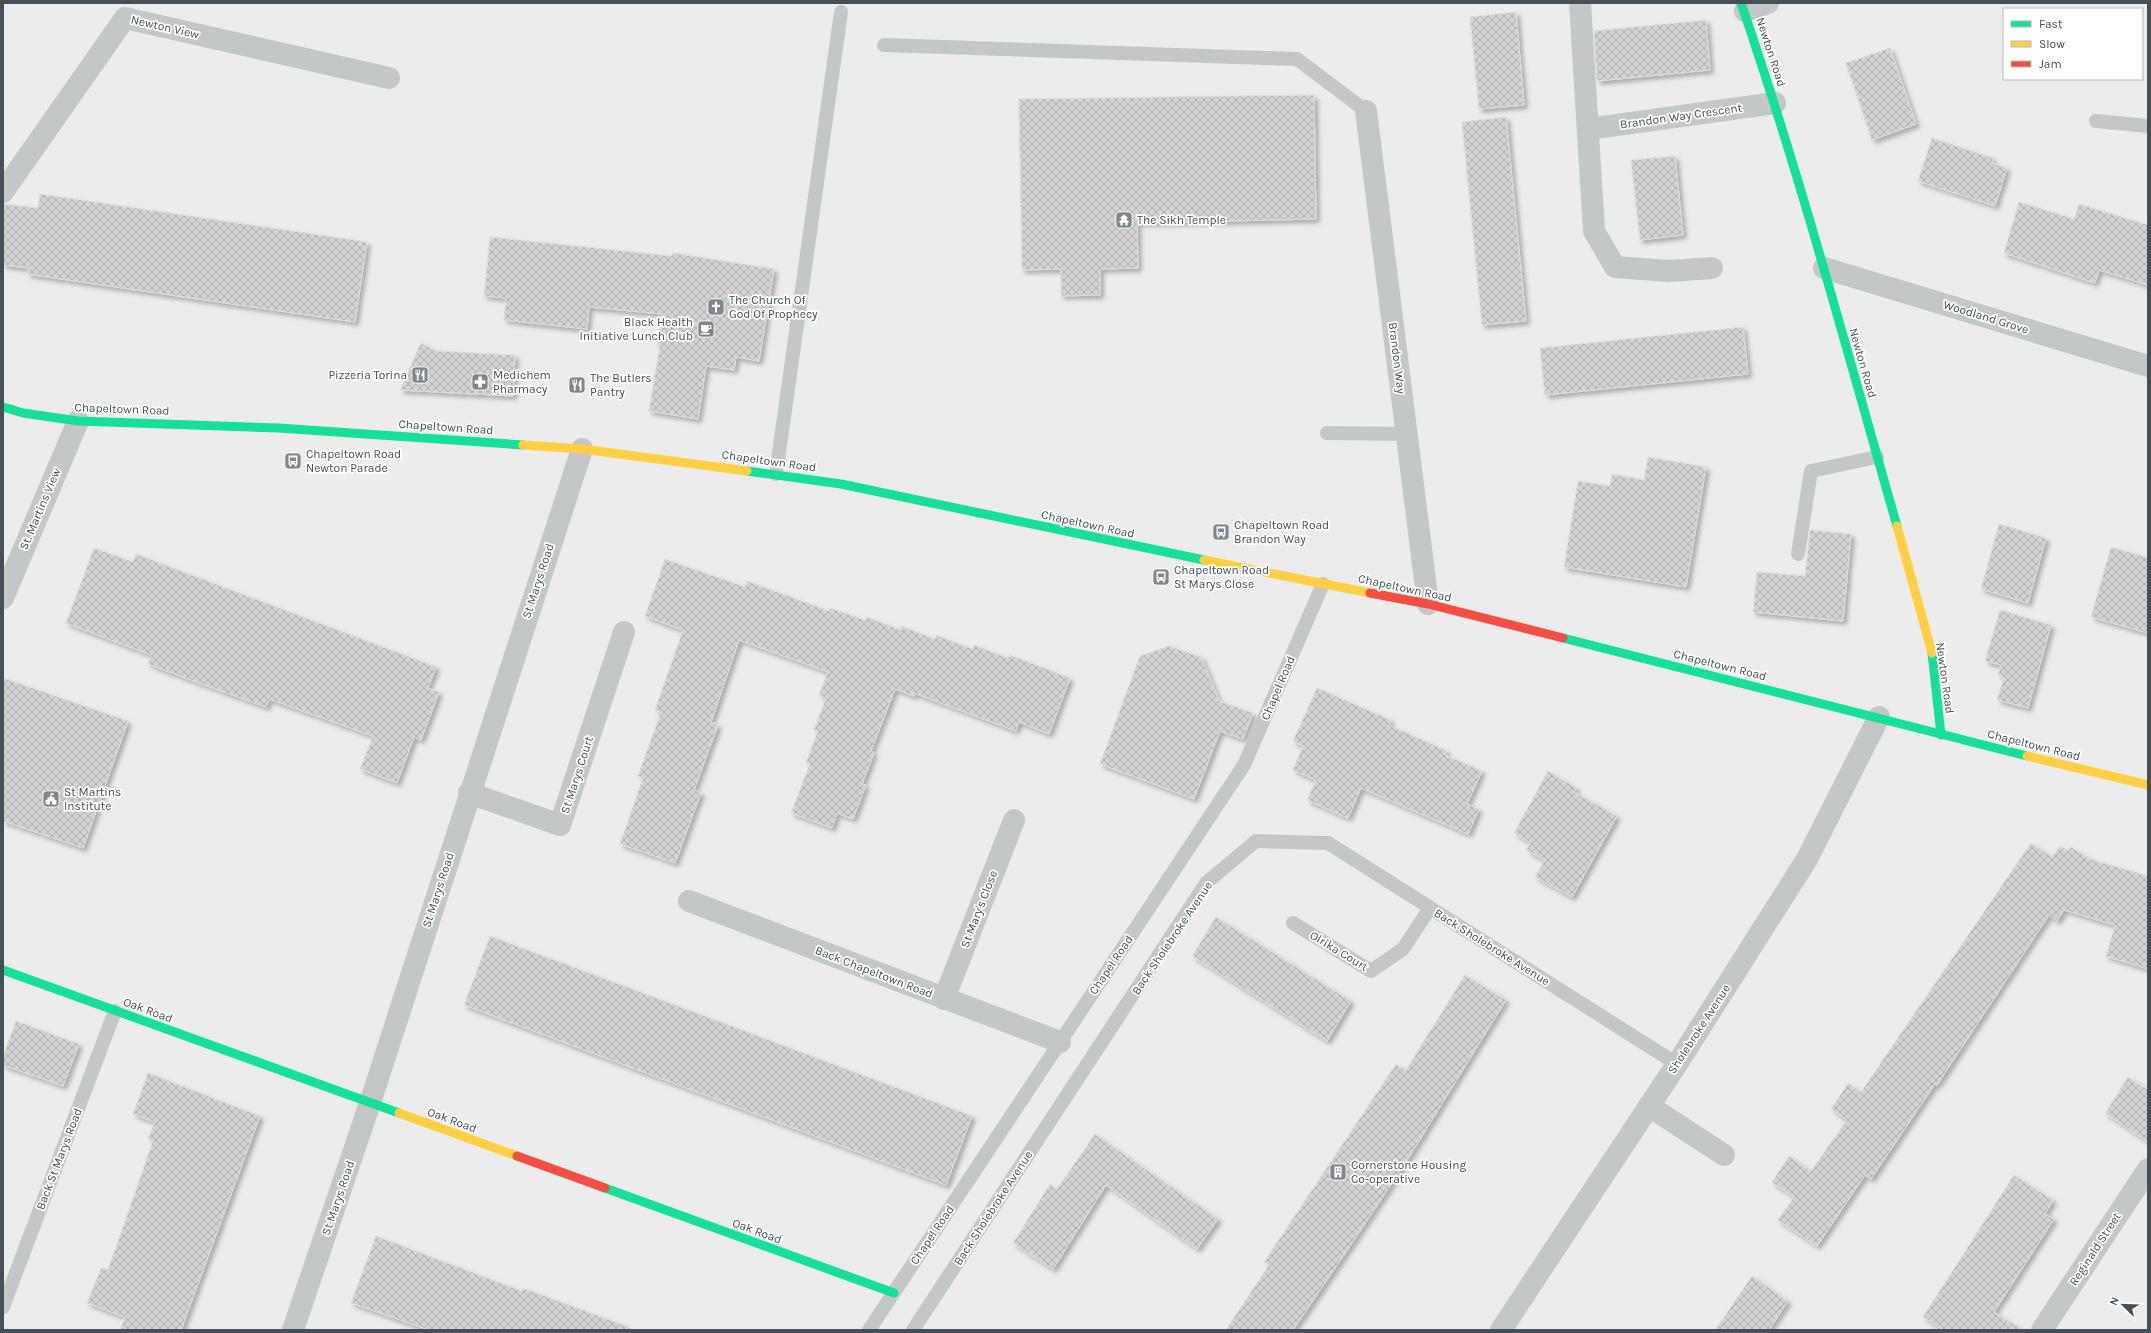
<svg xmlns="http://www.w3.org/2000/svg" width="2151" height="1333" viewBox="0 0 2151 1333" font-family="Karla,sans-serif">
  <defs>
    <pattern id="building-cross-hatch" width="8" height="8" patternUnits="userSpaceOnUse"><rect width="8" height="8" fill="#d3d3d5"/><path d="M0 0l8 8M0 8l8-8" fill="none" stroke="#adaeb0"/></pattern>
    <filter id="shadow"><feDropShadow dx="3.5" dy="3.5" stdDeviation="2" flood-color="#0004"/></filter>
  </defs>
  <rect width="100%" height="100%" fill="#edecec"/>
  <g fill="url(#building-cross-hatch)" stroke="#dededf" filter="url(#shadow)">
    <path d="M 1516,12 L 1524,105 L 1479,109 L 1470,17 Z"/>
    <path d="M 1706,20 L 1710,70 L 1597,81 L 1594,31 Z"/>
    <path d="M 1890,48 L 1916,124 L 1872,140 L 1846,63 Z"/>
    <path d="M 1314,95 L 1316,219 L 1137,223 L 1138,268 L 1100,269 L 1100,295 L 1061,296 L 1061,269 L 1022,270 L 1019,99 Z"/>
    <path d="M 1506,117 L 1526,321 L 1482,325 L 1462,122 Z"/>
    <path d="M 1932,138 L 1993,158 L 1992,163 L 2007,168 L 1995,206 L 1918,181 Z"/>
    <path d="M 1675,156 L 1683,235 L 1640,240 L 1631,160 Z"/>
    <path d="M 40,194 L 367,242 L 355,322 L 27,274 L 29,268 L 3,265 L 3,204 L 38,208 Z"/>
    <path d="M 2019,202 L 2074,219 L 2079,204 L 2148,225 L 2148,285 L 2099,270 L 2095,283 L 2004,253 Z"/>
    <path d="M 490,237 L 672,256 L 673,253 L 774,269 L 759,361 L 736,357 L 734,370 L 706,366 L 698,419 L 649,411 L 660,345 L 657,345 L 662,314 L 589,307 L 587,329 L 504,320 L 506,298 L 484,296 Z"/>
    <path d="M 1743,327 L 1748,374 L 1545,395 L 1540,348 Z"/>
    <path d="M 421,343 L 437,351 L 515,355 L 513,396 L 400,390 Z"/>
    <path d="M 1648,457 L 1706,467 L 1686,587 L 1564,567 L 1578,481 L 1610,486 L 1612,474 L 1644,480 Z"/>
    <path d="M 1999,524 L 2046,538 L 2028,603 L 1981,589 Z"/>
    <path d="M 1810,530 L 1851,534 L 1843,621 L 1753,612 L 1757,572 L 1805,576 Z"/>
    <path d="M 2111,547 L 2148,558 L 2148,633 L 2091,617 Z"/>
    <path d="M 94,548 L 133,562 L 136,554 L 436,667 L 428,688 L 439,692 L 421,740 L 414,737 L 397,783 L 360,769 L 373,736 L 269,699 L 266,707 L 191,680 L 148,664 L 151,655 L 66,623 Z"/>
    <path d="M 665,559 L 745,587 L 747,581 L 829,611 L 830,608 L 865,620 L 867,617 L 901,630 L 901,626 L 935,639 L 936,635 L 973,649 L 974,645 L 1008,658 L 1010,655 L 1070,678 L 1049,734 L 1019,722 L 1016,731 L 914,693 L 914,696 L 895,689 L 871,751 L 874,753 L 862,784 L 866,785 L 853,819 L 837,813 L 832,828 L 791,813 L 810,764 L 806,763 L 818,731 L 814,730 L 826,698 L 819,695 L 828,672 L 739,640 L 711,722 L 718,725 L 694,790 L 701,793 L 675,863 L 620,844 L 643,778 L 638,776 L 661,712 L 655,710 L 683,630 L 645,616 Z"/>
    <path d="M 2000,610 L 2051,625 L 2028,708 L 1997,700 L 2004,677 L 1998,675 L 2001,665 L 1985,661 Z"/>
    <path d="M 1169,646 L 1201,657 L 1219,701 L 1253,713 L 1243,739 L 1220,731 L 1194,799 L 1100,764 L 1140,656 Z"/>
    <path d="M 3,678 L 128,721 L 83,848 L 3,821 Z"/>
    <path d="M 1317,688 L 1391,720 L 1389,725 L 1447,751 L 1445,755 L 1482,771 L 1467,804 L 1479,809 L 1468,834 L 1361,788 L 1348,818 L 1307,800 L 1316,780 L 1293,770 L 1303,746 L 1293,741 Z"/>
    <path d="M 1548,771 L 1577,788 L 1574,792 L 1617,816 L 1572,897 L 1535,877 L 1545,860 L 1526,850 L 1531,843 L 1514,833 Z"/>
    <path d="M 2031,843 L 2052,857 L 2060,846 L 2068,851 L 2071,847 L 2090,859 L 2148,876 L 2148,969 L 2106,956 L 2115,925 L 2064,910 L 2057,921 L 2049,915 L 1937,1085 L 1935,1084 L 1871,1179 L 1865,1175 L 1817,1246 L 1778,1220 L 1794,1197 L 1772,1182 L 1789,1156 L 1811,1171 L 1847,1120 L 1831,1109 L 1848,1083 L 1861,1092 Z"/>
    <path d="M 1216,917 L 1351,1001 L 1327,1041 L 1192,956 Z"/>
    <path d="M 490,936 L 972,1116 L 946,1185 L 464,1005 Z"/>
    <path d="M 1465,975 L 1506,1000 L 1406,1162 L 1348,1249 L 1293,1330 L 1226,1330 L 1269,1265 L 1264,1262 L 1396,1064 L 1406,1070 Z"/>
    <path d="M 16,1021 L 79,1044 L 63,1086 L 3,1065 L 3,1057 Z"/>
    <path d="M 148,1073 L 260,1116 L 181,1330 L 120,1330 L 125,1317 L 87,1303 L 101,1268 L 108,1270 L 153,1141 L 148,1139 L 155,1122 L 133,1114 Z"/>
    <path d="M 2128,1077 L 2148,1090 L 2148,1142 L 2105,1113 Z"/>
    <path d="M 1095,1134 L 1218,1219 L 1197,1249 L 1106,1185 L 1053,1269 L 1013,1243 L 1050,1184 L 1057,1189 Z"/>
    <path d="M 2014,1175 L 2053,1200 L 2045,1214 L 2054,1219 L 1994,1312 L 2023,1330 L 1944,1330 L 1923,1317 Z"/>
    <path d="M 376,1236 L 522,1291 L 523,1288 L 626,1326 L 626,1330 L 429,1330 L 351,1303 Z"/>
    <path d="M 1752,1276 L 1788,1301 L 1769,1330 L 1715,1330 Z"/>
  </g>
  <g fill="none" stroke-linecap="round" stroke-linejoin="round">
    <g stroke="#c4c7c8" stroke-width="14">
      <path d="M 884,45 L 1297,59 L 1366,111"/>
      <path d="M 2096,121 L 2148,126"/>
      <path d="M 1327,433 L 1406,434"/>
      <path d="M 776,474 L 841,12"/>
      <path d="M 1798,554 L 1811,471 L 1877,457"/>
      <path d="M 1293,923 L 1371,971 L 1403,949 L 1430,908"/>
      <path d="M 3,1307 L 115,1011"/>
      <path d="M 869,1330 L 1244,765 L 1323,584"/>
      <path d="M 913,1330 L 1206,883 L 1256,841 L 1328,843 L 1677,1064"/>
    </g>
    <g stroke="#c4c7c8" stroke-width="22">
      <path d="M 1580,3 L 1594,231 L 1615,267 L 1669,271 L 1712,268"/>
      <path d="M 1745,11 L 1768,3"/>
      <path d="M 1366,111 L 1428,604"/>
      <path d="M 1588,129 L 1775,103"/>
      <path d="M 3,192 L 125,18 L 389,78"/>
      <path d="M 1824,268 L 2148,366"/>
      <path d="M 3,598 L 78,421"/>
      <path d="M 469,793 L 560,825 L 624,632"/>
      <path d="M 689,901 L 1060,1042"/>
      <path d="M 944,999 L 1014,820"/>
      <path d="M 1649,1106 L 1724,1155"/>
      <path d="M 293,1330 L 370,1103 L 582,449"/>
      <path d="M 1501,1330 L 1677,1064 L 1807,859 L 1879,717"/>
      <path d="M 2042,1330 L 2148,1169"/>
    </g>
    <g stroke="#16e098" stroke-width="9">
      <path d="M 1741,3 C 1800,175 1847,351 1897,526"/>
      <path d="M 3,407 L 23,413 L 78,421 L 279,428 L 523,445"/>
      <path d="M 747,471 L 841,484 L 1204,560"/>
      <path d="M 1563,638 L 2027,756"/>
      <path d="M 1932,653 L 1941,735"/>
      <path d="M 3,970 L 399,1113"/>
      <path d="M 605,1188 L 894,1293"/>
    </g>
    <g stroke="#ffcf43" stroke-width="9">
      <path d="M 523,445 L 582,449 L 747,471"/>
      <path d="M 1897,526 L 1932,653"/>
      <path d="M 1204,560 L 1370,593"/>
      <path d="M 2027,756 L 2148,785"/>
      <path d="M 399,1113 L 517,1156"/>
    </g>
    <g stroke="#f24e42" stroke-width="9">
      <path d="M 1370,593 L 1428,604 L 1563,638"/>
      <path d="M 517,1156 L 605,1188"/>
    </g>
  </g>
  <defs>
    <g id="temple-square" transform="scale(0.9)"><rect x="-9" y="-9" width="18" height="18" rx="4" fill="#7f868c" stroke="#fff"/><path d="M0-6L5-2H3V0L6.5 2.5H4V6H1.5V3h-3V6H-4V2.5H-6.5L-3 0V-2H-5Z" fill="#fff"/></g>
    <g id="church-square" transform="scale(0.9)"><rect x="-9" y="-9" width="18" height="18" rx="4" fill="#7f868c" stroke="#fff"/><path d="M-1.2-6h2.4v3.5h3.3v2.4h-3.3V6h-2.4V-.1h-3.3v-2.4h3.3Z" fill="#fff"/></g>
    <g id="cafe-square" transform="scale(0.9)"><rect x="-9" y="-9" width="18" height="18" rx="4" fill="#7f868c" stroke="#fff"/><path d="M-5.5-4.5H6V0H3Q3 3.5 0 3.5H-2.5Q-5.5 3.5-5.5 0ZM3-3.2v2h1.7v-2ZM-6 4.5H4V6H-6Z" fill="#fff"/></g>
    <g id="restaurant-square" transform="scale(0.9)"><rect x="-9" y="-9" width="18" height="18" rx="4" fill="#7f868c" stroke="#fff"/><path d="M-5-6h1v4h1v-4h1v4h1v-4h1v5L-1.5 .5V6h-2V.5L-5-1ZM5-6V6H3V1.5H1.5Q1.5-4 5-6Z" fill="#fff"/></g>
    <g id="pharmacy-square" transform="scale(0.9)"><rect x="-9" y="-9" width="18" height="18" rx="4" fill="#7f868c" stroke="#fff"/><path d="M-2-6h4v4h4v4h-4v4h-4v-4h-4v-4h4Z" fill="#fff"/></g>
    <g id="bus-square" transform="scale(0.9)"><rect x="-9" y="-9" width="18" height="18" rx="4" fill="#7f868c" stroke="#fff"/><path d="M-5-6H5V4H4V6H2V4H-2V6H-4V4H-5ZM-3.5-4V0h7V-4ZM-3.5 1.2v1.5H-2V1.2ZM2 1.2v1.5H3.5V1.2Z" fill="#fff"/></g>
    <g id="civic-square" transform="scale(0.9)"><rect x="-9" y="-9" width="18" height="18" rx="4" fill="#7f868c" stroke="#fff"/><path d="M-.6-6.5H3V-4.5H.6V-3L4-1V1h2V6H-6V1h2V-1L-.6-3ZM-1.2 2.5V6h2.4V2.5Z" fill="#fff"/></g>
    <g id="building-square" transform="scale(0.9)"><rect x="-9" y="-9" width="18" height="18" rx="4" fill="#7f868c" stroke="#fff"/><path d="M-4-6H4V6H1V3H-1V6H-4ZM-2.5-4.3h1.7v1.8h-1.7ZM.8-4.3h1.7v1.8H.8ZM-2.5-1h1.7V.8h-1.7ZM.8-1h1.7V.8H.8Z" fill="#fff"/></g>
  </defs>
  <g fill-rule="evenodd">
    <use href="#temple-square" x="1124" y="220"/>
    <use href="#church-square" x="716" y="307"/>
    <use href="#cafe-square" x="706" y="329"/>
    <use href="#restaurant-square" x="420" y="375"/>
    <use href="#pharmacy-square" x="480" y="382"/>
    <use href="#restaurant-square" x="577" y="385"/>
    <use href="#bus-square" x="293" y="461"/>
    <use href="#bus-square" x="1221" y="532"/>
    <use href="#bus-square" x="1161" y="577"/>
    <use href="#civic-square" x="51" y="799"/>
    <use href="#building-square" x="1338" y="1172"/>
  </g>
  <g text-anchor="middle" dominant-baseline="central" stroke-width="3.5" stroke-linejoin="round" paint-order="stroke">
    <g font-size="12" fill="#444f58" stroke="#fff">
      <text transform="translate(165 27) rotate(13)">Newton View</text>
      <text transform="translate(1771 52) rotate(72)">Newton Road</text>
      <text transform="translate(1681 116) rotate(-8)">Brandon Way Crescent</text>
      <text transform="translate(1986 317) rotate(17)">Woodland Grove</text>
      <text transform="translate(1397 358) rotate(83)">Brandon Way</text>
      <text transform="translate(1863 363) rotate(74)">Newton Road</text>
      <text transform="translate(122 409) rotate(2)">Chapeltown Road</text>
      <text transform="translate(446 427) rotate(4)">Chapeltown Road</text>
      <text transform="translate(769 461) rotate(8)">Chapeltown Road</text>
      <text transform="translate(40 509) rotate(-67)">St. Martins View</text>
      <text transform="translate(1088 524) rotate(12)">Chapeltown Road</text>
      <text transform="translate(538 581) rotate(-72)">St Marys Road</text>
      <text transform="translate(1405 588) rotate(12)">Chapeltown Road</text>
      <text transform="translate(1720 665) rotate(14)">Chapeltown Road</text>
      <text transform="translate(1945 678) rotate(82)">Newton Road</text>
      <text transform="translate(1278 688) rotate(-67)">Chapel Road</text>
      <text transform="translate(2034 745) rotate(14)">Chapeltown Road</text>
      <text transform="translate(577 775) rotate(-72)">St Marys Court</text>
      <text transform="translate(438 890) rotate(-72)">St Marys Road</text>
      <text transform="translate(979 909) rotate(-69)">St Mary's Close</text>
      <text transform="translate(1172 938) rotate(-56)">Back Sholebroke Avenue</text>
      <text transform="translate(1492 947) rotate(32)">Back Sholebroke Avenue</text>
      <text transform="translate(1339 951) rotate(31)">Olrika Court</text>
      <text transform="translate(1111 965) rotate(-56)">Chapel Road</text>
      <text transform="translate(874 972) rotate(21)">Back Chapeltown Road</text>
      <text transform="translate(148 1010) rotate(20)">Oak Road</text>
      <text transform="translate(1699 1029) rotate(-57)">Sholebroke Avenue</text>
      <text transform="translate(452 1120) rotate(20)">Oak Road</text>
      <text transform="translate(59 1159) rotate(-69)">Back St Marys Road</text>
      <text transform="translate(338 1198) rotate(-71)">St Marys Road</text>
      <text transform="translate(993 1208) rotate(-57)">Back Sholebroke Avenue</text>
      <text transform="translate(757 1231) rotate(20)">Oak Road</text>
      <text transform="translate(932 1235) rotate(-56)">Chapel Road</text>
      <text transform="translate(2095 1249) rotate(-57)">Reginald Street</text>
    </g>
    <g font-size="12" fill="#444f58" stroke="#fff" text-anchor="start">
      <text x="1137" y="220">The Sikh Temple</text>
      <text x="729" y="300">The Church Of<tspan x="729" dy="14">God Of Prophecy</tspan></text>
      <text x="693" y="322" text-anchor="end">Black Health<tspan x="693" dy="14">Initiative Lunch Club</tspan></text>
      <text x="407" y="375" text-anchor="end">Pizzeria Torina</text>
      <text x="493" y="375">Medichem<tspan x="493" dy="14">Pharmacy</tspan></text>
      <text x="590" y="378">The Butlers<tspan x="590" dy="14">Pantry</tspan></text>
      <text x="306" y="454">Chapeltown Road<tspan x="306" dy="14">Newton Parade</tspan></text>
      <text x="1234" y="525">Chapeltown Road<tspan x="1234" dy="14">Brandon Way</tspan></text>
      <text x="1174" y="570">Chapeltown Road<tspan x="1174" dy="14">St Marys Close</tspan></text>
      <text x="64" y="792">St Martins<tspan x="64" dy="14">Institute</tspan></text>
      <text x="1351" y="1165">Cornerstone Housing<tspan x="1351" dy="14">Co-operative</tspan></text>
    </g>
  </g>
  <rect width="2151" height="1333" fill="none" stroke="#444f58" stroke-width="8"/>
  <rect x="2003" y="8" width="140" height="72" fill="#ffffff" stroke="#b4b9bc"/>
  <rect x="2011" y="21" width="20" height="6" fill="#16e098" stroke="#b4b9bc"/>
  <text x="2039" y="28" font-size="12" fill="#444f58">Fast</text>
  <rect x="2011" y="41" width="20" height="6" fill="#ffcf43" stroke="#b4b9bc"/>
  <text x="2039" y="48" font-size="12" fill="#444f58">Slow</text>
  <rect x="2011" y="61" width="20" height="6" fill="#f24e42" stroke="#b4b9bc"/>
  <text x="2039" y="68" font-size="12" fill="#444f58">Jam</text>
  <g transform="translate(2123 1305) rotate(293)" stroke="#ffffff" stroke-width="3" paint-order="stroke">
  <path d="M0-3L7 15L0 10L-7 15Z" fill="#444f58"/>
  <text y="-6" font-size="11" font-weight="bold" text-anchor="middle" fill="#444f58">N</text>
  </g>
</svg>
